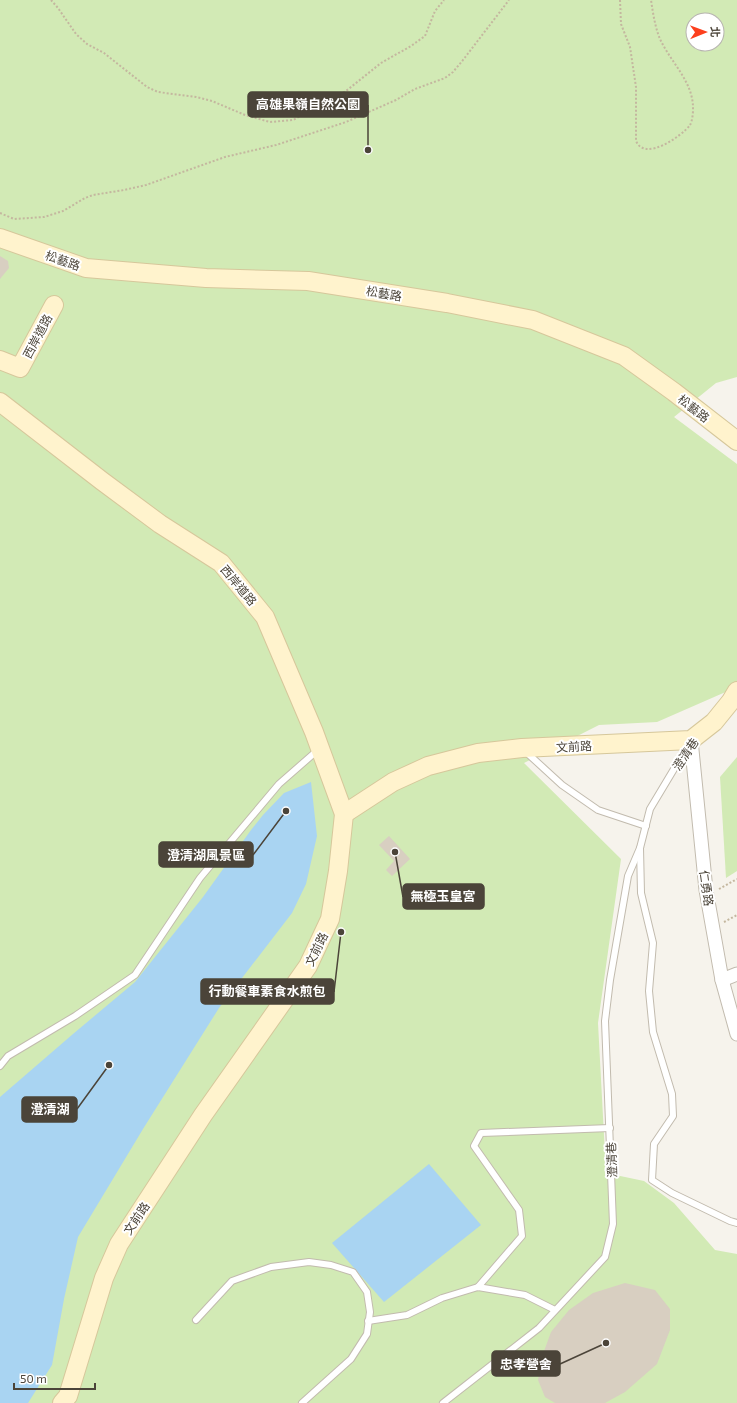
<svg xmlns="http://www.w3.org/2000/svg" width="737" height="1403" viewBox="0 0 737 1403" font-family="'Exo 2','Noto Sans TC',sans-serif">
  <rect width="100%" height="100%" fill="#f6f3ec"/>
  <g fill="#d2eab5" fill-rule="evenodd">
    <path d="M 0,0 L 737,0 L 737,377 L 716,383 L 674,417 L 737,464 L 737,687 L 657,722 L 599,725 L 524,763 L 621,859 L 598,1023 L 606,1173 L 644,1181 L 674,1203 L 715,1250 L 737,1254 L 737,1403 L 0,1403 ZM 693,20 L 717,20 L 717,44 L 693,44 Z"/>
    <path d="M 737,757 L 737,871 L 726,878 L 720,777 Z"/>
  </g>
  <g fill="#a9d4f2">
    <path d="M 311,782 L 317,836 L 306,884 L 292,913 L 219,1008 L 143,1129 L 78,1237 L 64,1299 L 52,1365 L 28,1403 L 0,1403 L 0,1097 L 73,1034 L 135,982 L 203,897 L 251,830 L 263,815 L 284,793 Z"/>
    <path d="M 429,1164 L 481,1225 L 384,1302 L 332,1243 Z"/>
  </g>
  <g fill="#d8cfc1">
    <path d="M 0,256 L 8,261 L 9,268 L 0,279 Z"/>
    <path d="M 389,836 L 410,859 L 392,876 L 386,870 L 394,861 L 379,845 Z"/>
    <path d="M 625,1283 L 655,1290 L 670,1309 L 670,1330 L 657,1364 L 625,1392 L 605,1403 L 555,1403 L 545,1397 L 538,1380 L 543,1354 L 551,1332 L 569,1310 L 593,1293 Z"/>
  </g>
  <g fill="none" stroke-linecap="round" stroke-linejoin="round">
    <g stroke="#c2bbae" stroke-width="8">
      <g id="lane">
        <path d="M 689,744 L 650,809 L 640,848 L 641,893 L 653,943 L 649,991 L 653,1032 L 672,1094 L 673,1116 L 654,1144 L 652,1180 L 672,1193 L 730,1221 L 737,1223"/>
        <path d="M 526,752 L 562,785 L 598,810 L 646,826"/>
        <path d="M 0,1066 L 8,1056 L 75,1016 L 135,975 L 200,878 L 279,784 L 319,749"/>
        <path d="M 478,1287 L 522,1236 L 519,1210 L 474,1146 L 481,1133 L 610,1128"/>
        <path d="M 196,1320 L 232,1281 L 271,1267 L 309,1262 L 331,1265 L 353,1272 L 367,1292 L 370,1312 L 367,1334 L 351,1359 L 302,1403"/>
        <path d="M 368,1321 L 407,1315 L 442,1298 L 478,1287 L 525,1295 L 555,1310"/>
        <path d="M 443,1403 L 539,1328 L 605,1257 L 613,1224 L 605,1021 L 610,980 L 628,876 L 640,848"/>
      </g>
    </g>
    <g stroke="#c2bbae" stroke-width="15">
      <g id="street">
        <path d="M 691,740 L 706,890 L 722,980 L 737,1034"/>
        <path d="M 722,980 L 737,974"/>
      </g>
    </g>
    <g stroke="#d6c79b" stroke-width="20">
      <g id="secondary">
        <path d="M 0,238 L 86,268 L 206,278 L 308,281 L 447,303 L 533,320 L 624,356 L 674,392 L 737,441"/>
        <path d="M 0,360 L 20,368 L 54,305"/>
        <path d="M 0,402 L 102,481 L 160,524 L 221,563 L 265,617 L 314,732 L 344,814 L 338,871 L 330,919 L 308,966 L 203,1115 L 119,1244 L 104,1278 L 68,1396 L 62,1403"/>
        <path d="M 344,814 L 393,782 L 428,766 L 478,753 L 522,748 L 691,740 L 714,722 L 731,701 L 737,691"/>
      </g>
    </g>
    <g stroke="#c4b79f" stroke-width="2" stroke-dasharray="2 2" stroke-linecap="butt">
      <path d="M 51,0 L 58,8 L 76,34 L 87,44 L 104,53 L 147,87 L 158,92 L 196,97 L 212,101 L 245,115 L 270,122 L 293,120 L 346,91 L 381,63 L 411,46 L 425,36 L 435,11 L 444,0"/>
      <path d="M 620,0 L 621,24 L 630,47 L 636,87 L 636,141 C 645,162 682,136 690,125 C 692,122 693,114 693,110 C 694,82 671,63 660,39 C 655,27 653,13 651,0"/>
      <path d="M 0,213 L 14,219 L 44,217 L 63,211 L 85,198 L 93,195 L 124,190 L 146,185 L 225,157 L 276,145 L 346,122 L 396,100 L 415,89 L 445,78 L 453,72 L 463,60 L 509,0"/>
      <path d="M 719,889 L 737,879"/>
      <path d="M 724,922 L 737,915"/>
    </g>
    <use href="#lane" stroke="#fff" stroke-width="6"/>
    <use href="#street" stroke="#fff" stroke-width="13"/>
    <use href="#secondary" stroke="#fff3cd" stroke-width="18"/>
  </g>
  <g text-anchor="middle" dominant-baseline="central" stroke-width="4" stroke-linejoin="round" paint-order="stroke">
    <g font-size="12" fill="#4b4439" stroke="#fff">
      <text transform="translate(63 260) rotate(19)">松藝路</text>
      <text transform="translate(384 293) rotate(9)">松藝路</text>
      <text transform="translate(37 336) rotate(-62)">西岸道路</text>
      <text transform="translate(694 408) rotate(38)">松藝路</text>
      <text transform="translate(239 585) rotate(50)">西岸道路</text>
      <text transform="translate(574 746) rotate(-3)">文前路</text>
      <text transform="translate(685 754) rotate(-56)">澄清巷</text>
      <text transform="translate(707 888) rotate(82)">仁勇路</text>
      <text transform="translate(316 949) rotate(-64)">文前路</text>
      <text transform="translate(611 1160) rotate(-92)">澄清巷</text>
      <text transform="translate(136 1218) rotate(-56)">文前路</text>
    </g>
  </g>
  <path fill="none" stroke="#4b4439" stroke-width="1.5" d="M368 150L368 105M286 811L253 855M395 852L403 897M341 932L334 992M109 1065L77 1109M606 1343L560 1364"/>
  <g fill="#4b4439" stroke="#fff" stroke-width="1.5">
    <circle cx="368" cy="150" r="4"/>
    <circle cx="286" cy="811" r="4"/>
    <circle cx="395" cy="852" r="4"/>
    <circle cx="341" cy="932" r="4"/>
    <circle cx="109" cy="1065" r="4"/>
    <circle cx="606" cy="1343" r="4"/>
  </g>
  <g fill="#4b4439" stroke="#4b4439" stroke-width="1.5">
    <rect x="248" y="92" width="120" height="25" rx="4"/>
    <rect x="159" y="842" width="94" height="25" rx="4"/>
    <rect x="403" y="884" width="81" height="25" rx="4"/>
    <rect x="201" y="979" width="133" height="25" rx="4"/>
    <rect x="22" y="1097" width="55" height="25" rx="4"/>
    <rect x="492" y="1351" width="68" height="25" rx="4"/>
  </g>
  <g font-size="13" text-anchor="middle" font-weight="bold" fill="#fff">
    <text x="308" y="109">高雄果嶺自然公園</text>
    <text x="206" y="860">澄清湖風景區</text>
    <text x="443" y="901">無極玉皇宮</text>
    <text x="267" y="996">行動餐車素食水煎包</text>
    <text x="50" y="1114">澄清湖</text>
    <text x="526" y="1369">忠孝營舍</text>
  </g>
  <g transform="translate(705 32) rotate(89)"><circle r="19" fill="#ffffff" stroke="#b7b4b0"/>
  <path d="M0-3L7 15L0 10L-7 15Z" fill="#fc3f1d"/>
  <text y="-6" font-size="11" font-weight="bold" text-anchor="middle" fill="#4b4439">北</text>
  </g>
  <path d="M14 1383v6h81v-6" fill="none" stroke="#4b4439" stroke-width="2"/>
  <text x="20" y="1383" font-size="12" fill="#4b4439" stroke="#ffffff" stroke-width="3" paint-order="stroke">50 m</text>
</svg>
